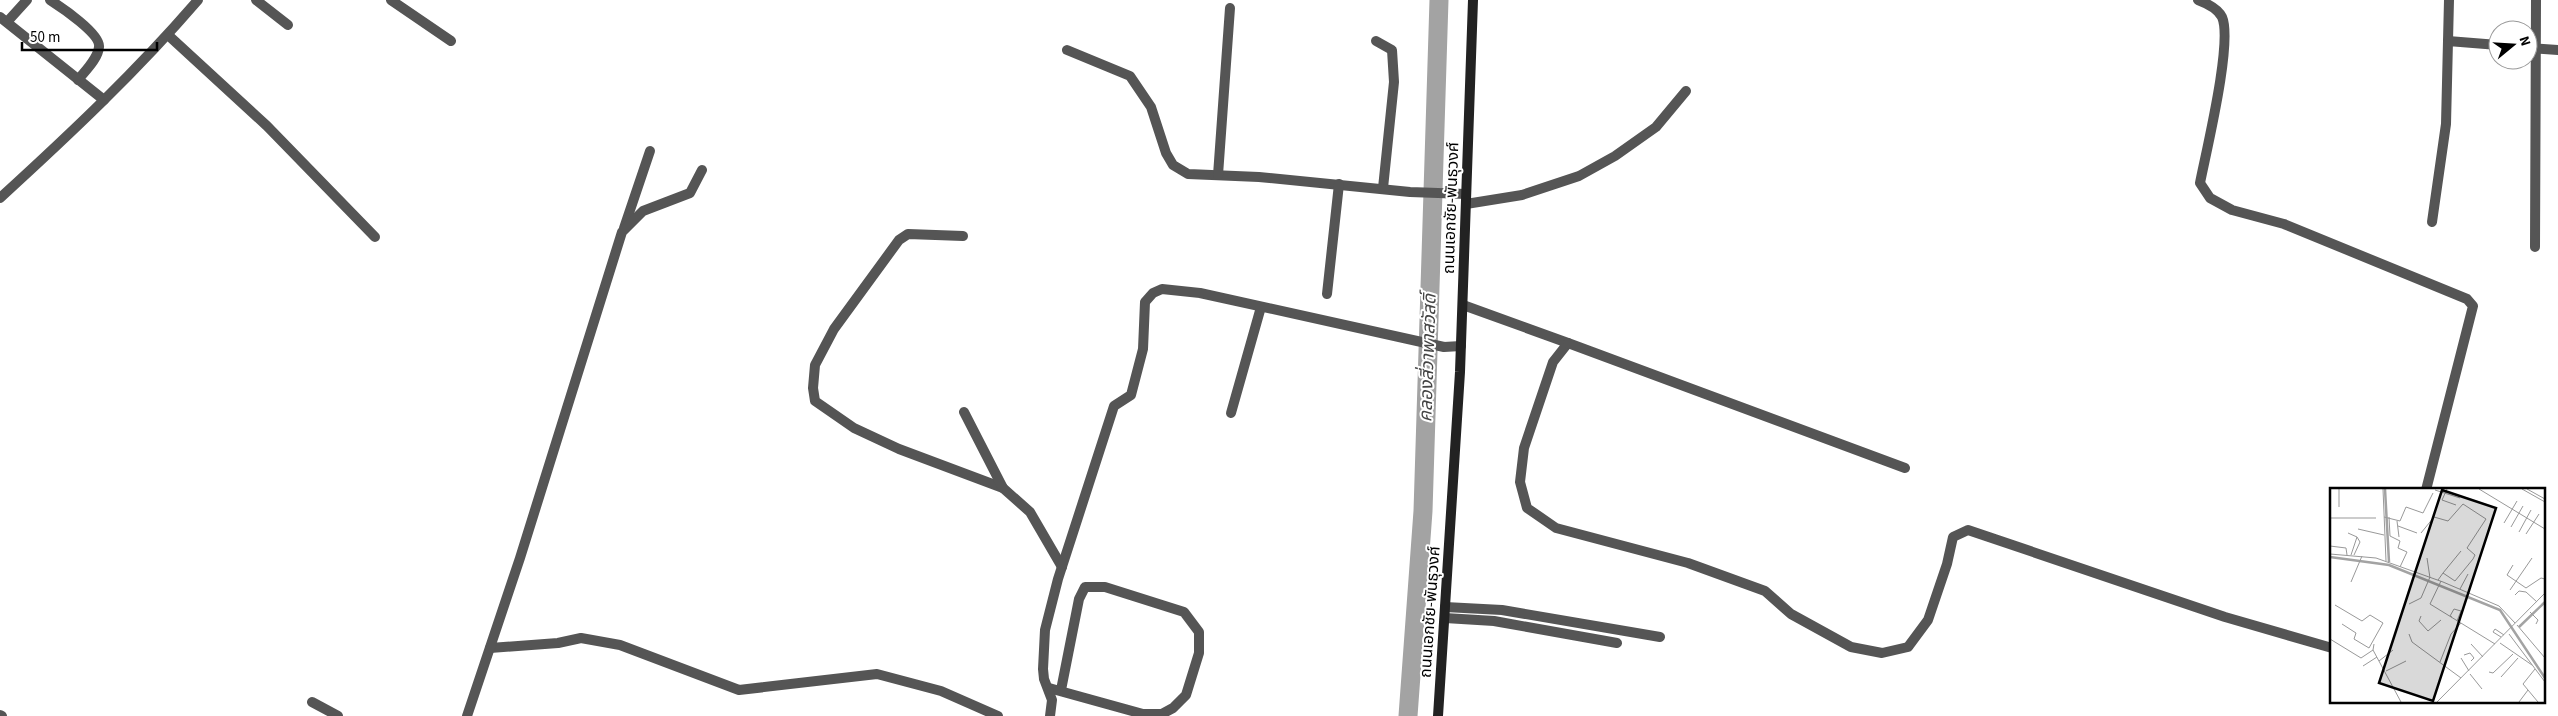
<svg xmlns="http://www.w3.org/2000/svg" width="2558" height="716" viewBox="0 0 2558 716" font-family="'Source Sans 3','Noto Sans Thai',sans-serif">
  <rect width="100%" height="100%" fill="#fff"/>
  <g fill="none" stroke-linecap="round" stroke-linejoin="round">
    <path stroke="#a3a3a3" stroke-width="19" d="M 1408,716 L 1423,511 L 1439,0"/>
    <g stroke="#555" stroke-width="10">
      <path d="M 50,0 C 61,7 101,34 99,47 C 98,59 85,71 78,80"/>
      <path d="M 256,0 L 288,25"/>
      <path d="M 391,0 L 451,41"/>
      <path d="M 2198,0 C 2206,3 2218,9 2222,17 C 2233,42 2206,152 2200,183 L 2210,198 L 2232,210 L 2284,224 L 2467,299 L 2473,306 L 2426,490"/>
      <path d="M 0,17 L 104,100"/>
      <path d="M 7,22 L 27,0"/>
      <path d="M 168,35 L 267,126 L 375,237"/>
      <path d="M 1376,41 L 1392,50 L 1394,82 L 1383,188"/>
      <path d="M 1067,50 L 1130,76 L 1151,107 L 1166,153 L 1173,165 L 1188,174 L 1259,177 L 1410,192 L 1466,194"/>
      <path d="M 1218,175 L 1230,8"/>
      <path d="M 1466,204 L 1522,195 L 1579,176 L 1615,156 L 1656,127 L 1686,91"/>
      <path d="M 963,236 L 908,234 L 899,240 L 834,329 L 815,365 L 813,388 L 815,401 L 854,428 L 899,449 L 1003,488"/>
      <path d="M 1327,294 L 1339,184"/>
      <path d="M 1463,305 L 1568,343 L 1553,362 L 1524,448 L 1520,482 L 1527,508 L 1556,528 L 1688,563 L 1765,591 L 1791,614 L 1851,647 L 1882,653 L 1908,647 L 1928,620 L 1947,564 L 1953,537 L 1968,530 L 2225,617 L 2332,648"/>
      <path d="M 1568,343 L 1905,468"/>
      <path d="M 964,412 L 1003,488 L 1030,512 L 1062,567"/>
      <path d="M 490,648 L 558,643 L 581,638 L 620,645 L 739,690 L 877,674 L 941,691 L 998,716"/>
      <path d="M 1049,688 L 1143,714 L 1162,714 L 1173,708 L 1186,695 L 1199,653 L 1199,632 L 1184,612 L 1105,587 L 1085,587 L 1079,599 L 1061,690"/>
      <path d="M 0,715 L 2,716"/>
    </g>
    <g stroke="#555" stroke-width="10">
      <path d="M 2448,41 L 2449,0"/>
      <path d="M 2528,48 L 2558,50"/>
      <path d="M 0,198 C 69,135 137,71 198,0"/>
      <path d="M 2432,222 L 2446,124 L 2448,41 L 2498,45"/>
      <path d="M 624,228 L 650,151"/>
      <path d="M 2535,247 L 2536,0"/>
      <path d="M 1231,413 L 1261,307"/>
      <path d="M 1445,607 L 1502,610 L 1660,637"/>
      <path d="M 1445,618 L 1494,621 L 1617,643"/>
      <path d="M 312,702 L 338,716"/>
      <path d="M 467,716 L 520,558 L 622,232 L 643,211 L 690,193 L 702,170"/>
      <path d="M 1050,716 L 1052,700 L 1044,679 L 1043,669 L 1045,630 L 1058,579 L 1114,406 L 1131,395 L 1143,349 L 1145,302 L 1153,293 L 1162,289 L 1200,293 L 1417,341 L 1444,347 L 1461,346"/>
    </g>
    <path stroke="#222" stroke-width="10" d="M 1438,716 L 1460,372 L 1473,0"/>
  </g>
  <g text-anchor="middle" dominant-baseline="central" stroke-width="4" stroke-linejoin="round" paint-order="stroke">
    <g font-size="16" fill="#000" stroke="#fff">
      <text transform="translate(1451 208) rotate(-88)">ถนนเอกชัย-พันธุวงศ์</text>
      <text transform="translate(1430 612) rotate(-86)">ถนนเอกชัย-พันธุวงศ์</text>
    </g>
    <g font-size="18" font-style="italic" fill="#444" stroke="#fff">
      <text transform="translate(1428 358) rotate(-88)">คลองสี่วาพาสวัสดิ์</text>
    </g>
  </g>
  <g transform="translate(2330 488)">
    <rect width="215" height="215" fill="#fff"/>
    <path fill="none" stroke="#a3a3a3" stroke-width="2.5" d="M 55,1 L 59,74M 0,69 L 59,77 L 170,122 L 215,190M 189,139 L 215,114"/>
    <path fill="none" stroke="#999" stroke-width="1" d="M 53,1 L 56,73M 117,1 L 112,12 L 126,17M 149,1 L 215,41M 192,1 L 215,14M 197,1 L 215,11M 105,2 L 130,10M 9,19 L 9,1M 54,29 L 70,33 L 76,19 L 93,25 L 103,5M 59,29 L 60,48 L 70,53 L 68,60 L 77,64 L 70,79M 0,30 L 46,30M 67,33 L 69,49M 174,35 L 187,13M 68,38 L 87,45M 181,39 L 193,18M 28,41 L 54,47M 189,44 L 201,22M 18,45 L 27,49 L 21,67M 91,45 L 104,29 L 118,33 L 133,16 L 156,31 L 137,60 L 145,67 L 143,71 L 125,93 L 113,85 L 108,92M 196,46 L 209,26M 0,58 L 16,60 L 17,67M 0,66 L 46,70 L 113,94 L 169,118 L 185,135M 24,67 L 30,54 L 27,49M 97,70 L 100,90M 183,77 L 177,87 L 196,100 L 211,90 L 215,91M 113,85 L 131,63M 111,93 L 100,116 L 165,156M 21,94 L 32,68M 130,101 L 138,86M 180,102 L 202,70M 185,107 L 189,103 L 196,104 L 207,114M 79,116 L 91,110 L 100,89M 5,117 L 32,133 L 40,127 L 53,135 L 39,160 L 24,151 L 26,145 L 12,136M 200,124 L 208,132 L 206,136M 91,128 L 89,133 L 98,143 L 111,132M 122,129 L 120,128 L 124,121 L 131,123 L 127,133M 187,137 L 215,170M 79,146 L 82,154 L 131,190M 179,146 L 215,194M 171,149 L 163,144 L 165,141 L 174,147M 0,151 L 31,170 L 43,162 L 44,156M 170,155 L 202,177M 141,156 L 153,169M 43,162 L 71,214M 134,167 L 140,165 L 144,170 L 141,173M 131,170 L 139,183M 49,173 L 63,162M 110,174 L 121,146 L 131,135M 33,178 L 47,169M 205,181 L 193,196 L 208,214M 56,183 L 76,173M 159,184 L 163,185 L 183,166M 140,186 L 152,201M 171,189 L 188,170M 107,214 L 215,105M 189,214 L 198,202"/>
    <path fill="#000" fill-opacity="0.15" stroke="#000" stroke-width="2.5" d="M 112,2 L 166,20 L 103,213 L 49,195 Z"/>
    <rect width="215" height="215" fill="none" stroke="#000" stroke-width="2.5"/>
  </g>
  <g transform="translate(2513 45) rotate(72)"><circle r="24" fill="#ffffff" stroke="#999999"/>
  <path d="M0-4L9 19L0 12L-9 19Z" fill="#000000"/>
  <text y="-8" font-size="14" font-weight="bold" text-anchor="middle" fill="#000000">N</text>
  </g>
  <path d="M22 42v8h135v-8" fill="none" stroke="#000000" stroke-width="2.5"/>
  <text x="30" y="42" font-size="15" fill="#000000" stroke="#ffffff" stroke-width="4" paint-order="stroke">50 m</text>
</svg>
